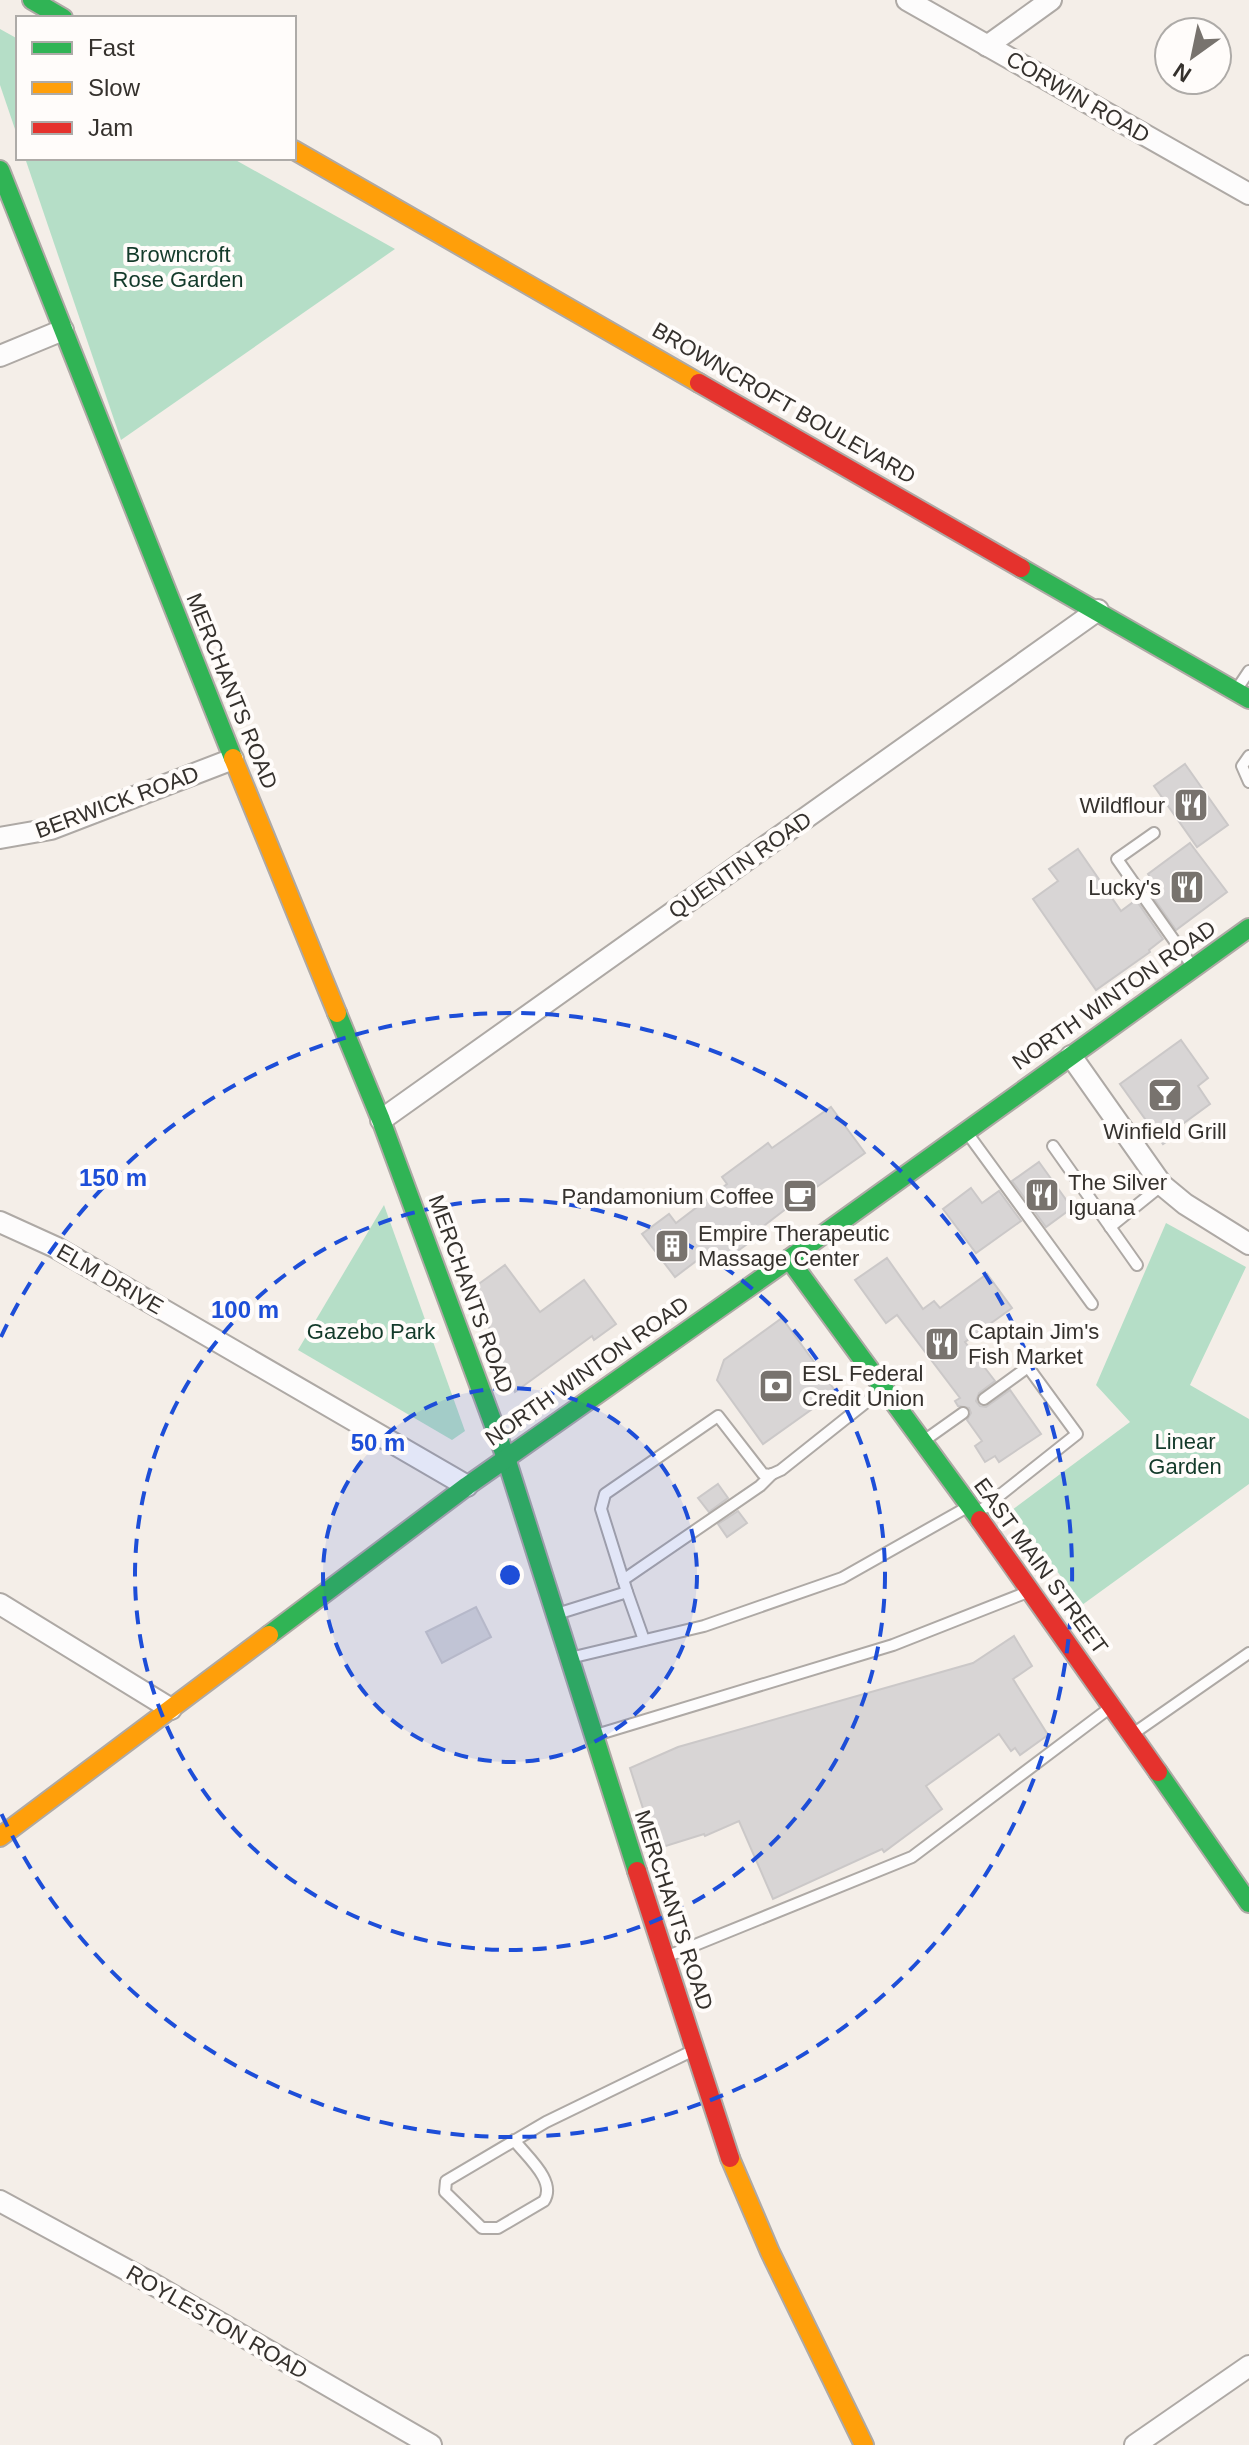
<svg xmlns="http://www.w3.org/2000/svg" width="1249" height="2445" viewBox="0 0 1249 2445" font-family="Helvetica,sans-serif">
  <rect width="100%" height="100%" fill="#f4eee8"/>
  <g fill="#b5dec7">
    <path d="M 0,29 L 18,39 L 18,138 L 0,85 Z"/>
    <path d="M 25,158 L 232,158 L 395,249 L 121,440 Z"/>
    <path d="M 384,1205 L 465,1431 L 452,1440 L 298,1350 Z"/>
    <path d="M 1166,1223 L 1246,1267 L 1190,1385 L 1249,1419 L 1249,1484 L 1082,1605 L 1012,1510 L 1130,1422 L 1096,1385 Z"/>
  </g>
  <g fill="#d8d5d5" stroke="#cbc8c8" stroke-width="2">
    <path d="M 1185,764 L 1228,825 L 1197,847 L 1154,786 Z"/>
    <path d="M 1190,843 L 1227,892 L 1176,930 L 1148,890 L 1155,884 L 1148,874 Z"/>
    <path d="M 1078,849 L 1121,911 L 1136,900 L 1163,939 L 1149,950 L 1150,952 L 1096,990 L 1033,899 L 1058,881 L 1049,869 Z"/>
    <path d="M 1181,1040 L 1208,1078 L 1198,1086 L 1210,1104 L 1180,1126 L 1183,1130 L 1163,1144 L 1120,1084 Z"/>
    <path d="M 831,1107 L 865,1153 L 791,1205 L 743,1242 L 746,1245 L 721,1263 L 711,1250 L 675,1277 L 642,1234 L 669,1214 L 676,1223 L 727,1184 L 722,1177 L 768,1143 L 772,1148 Z"/>
    <path d="M 1039,1162 L 1072,1208 L 1046,1227 L 1012,1181 Z"/>
    <path d="M 971,1188 L 982,1203 L 999,1191 L 1021,1221 L 976,1253 L 943,1209 Z"/>
    <path d="M 887,1258 L 923,1309 L 934,1301 L 940,1308 L 987,1274 L 1012,1308 L 965,1342 L 995,1381 L 979,1393 L 976,1401 L 980,1406 L 986,1407 L 1010,1390 L 1041,1434 L 999,1462 L 995,1456 L 985,1462 L 975,1446 L 982,1441 L 967,1420 L 971,1413 L 969,1408 L 958,1406 L 955,1401 L 960,1398 L 897,1315 L 886,1323 L 855,1280 Z"/>
    <path d="M 505,1265 L 540,1312 L 584,1280 L 616,1324 L 594,1340 L 592,1336 L 515,1392 L 473,1288 Z"/>
    <path d="M 782,1318 L 836,1392 L 763,1444 L 717,1380 L 724,1360 Z"/>
    <path d="M 718,1484 L 728,1498 L 709,1512 L 698,1498 Z"/>
    <path d="M 738,1511 L 747,1523 L 727,1537 L 718,1524 Z"/>
    <path d="M 476,1607 L 491,1637 L 442,1663 L 426,1632 Z"/>
    <path d="M 1014,1636 L 1032,1666 L 1013,1679 L 1048,1735 L 1020,1755 L 1015,1748 L 1011,1751 L 999,1734 L 926,1786 L 942,1809 L 884,1852 L 882,1849 L 773,1899 L 739,1821 L 705,1836 L 704,1834 L 656,1849 L 630,1768 L 678,1747 L 973,1663 Z"/>
  </g>
  <g fill="none" stroke-linecap="round" stroke-linejoin="round">
    <g stroke="#aea9a5" stroke-width="14">
      <g id="lane">
        <path d="M 1239,686 L 1249,671"/>
        <path d="M 1249,756 L 1242,766 L 1249,782"/>
        <path d="M 1154,833 L 1117,859 L 1190,963"/>
        <path d="M 968,1134 L 1092,1304"/>
        <path d="M 1053,1146 L 1137,1265"/>
        <path d="M 1110,1227 L 1162,1185"/>
        <path d="M 925,1440 L 963,1413"/>
        <path d="M 980,1511 L 1077,1434 L 1028,1367 L 984,1399"/>
        <path d="M 623,1580 L 760,1486 L 772,1474"/>
        <path d="M 627,1592 L 601,1509 L 605,1494 L 718,1416 L 763,1474 L 770,1475 L 781,1470 L 879,1392"/>
        <path d="M 560,1613 L 627,1592 L 644,1640"/>
        <path d="M 574,1657 L 704,1626 L 842,1578 L 964,1509"/>
        <path d="M 1137,1731 L 1249,1653"/>
        <path d="M 596,1735 L 893,1645 L 1025,1593"/>
        <path d="M 668,1956 L 912,1857 L 1107,1710"/>
        <path d="M 514,2140 C 526,2156 557,2181 544,2201 L 498,2228 L 482,2228 L 445,2192 L 446,2181 L 546,2122 L 692,2051"/>
      </g>
    </g>
    <g stroke="#aea9a5" stroke-width="24">
      <g id="street">
        <path d="M 907,0 L 1249,194"/>
        <path d="M 987,46 L 1051,0"/>
        <path d="M 0,356 L 63,330"/>
        <path d="M 0,838 L 51,829 L 233,759"/>
        <path d="M 1071,1056 L 1162,1185 L 1185,1204 L 1249,1244"/>
        <path d="M 381,1120 L 1098,610"/>
        <path d="M 0,1222 L 55,1247 L 467,1486"/>
        <path d="M 0,1604 L 171,1709"/>
        <path d="M 0,2201 L 151,2283 L 431,2445"/>
        <path d="M 1135,2445 L 1249,2366"/>
      </g>
    </g>
    <g stroke="#aea9a5" stroke-width="22">
      <g id="fast">
        <path d="M 32,0 L 63,18"/>
        <path d="M 0,170 L 233,758"/>
        <path d="M 1021,568 L 1249,699"/>
        <path d="M 337,1013 L 381,1120 L 506,1458 L 637,1871"/>
        <path d="M 980,1520 L 789,1259 L 1249,928"/>
        <path d="M 269,1635 L 467,1486 L 789,1259"/>
        <path d="M 1158,1772 L 1249,1903"/>
      </g>
    </g>
    <g stroke="#aea9a5" stroke-width="22">
      <g id="slow">
        <path d="M 294,150 L 699,383"/>
        <path d="M 233,758 L 337,1013"/>
        <path d="M 0,1837 L 269,1635"/>
        <path d="M 730,2158 L 770,2252 L 864,2445"/>
      </g>
    </g>
    <g stroke="#aea9a5" stroke-width="22">
      <g id="jam">
        <path d="M 699,383 L 1021,568"/>
        <path d="M 980,1520 L 1158,1772"/>
        <path d="M 637,1871 L 730,2158"/>
      </g>
    </g>
    <use href="#lane" stroke="#fdfcfc" stroke-width="10"/>
    <use href="#street" stroke="#fdfcfc" stroke-width="20"/>
    <use href="#fast" stroke="#30b455" stroke-width="18"/>
    <use href="#slow" stroke="#ff9f0a" stroke-width="18"/>
    <use href="#jam" stroke="#e5322d" stroke-width="18"/>
  </g>
  <circle cx="510" cy="1575" r="187" fill="#1d4ed8" fill-opacity=".12"/>
  <g fill="none" stroke="#1d4ed8" stroke-width="4" stroke-dasharray="14 10">
    <circle cx="510" cy="1575" r="187"/>
    <circle cx="510" cy="1575" r="375"/>
    <path d="M1 1337A562 562 0 1 1 1 1813"/>
  </g>
  <defs>
    <g id="restaurant-square" transform="scale(1.8)"><rect x="-9" y="-9" width="18" height="18" rx="4" fill="#78736e" stroke="#fffcfa"/><path d="M-5-6h1v4h1v-4h1v4h1v-4h1v5L-1.5 .5V6h-2V.5L-5-1ZM5-6V6H3V1.5H1.5Q1.5-4 5-6Z" fill="#fff"/></g>
    <g id="bar-square" transform="scale(1.8)"><rect x="-9" y="-9" width="18" height="18" rx="4" fill="#78736e" stroke="#fffcfa"/><path d="M-6-5H6L.8 .8V4.5H3.5V6h-7V4.5H-.8V.8Z" fill="#fff"/></g>
    <g id="cafe-square" transform="scale(1.8)"><rect x="-9" y="-9" width="18" height="18" rx="4" fill="#78736e" stroke="#fffcfa"/><path d="M-5.5-4.5H6V0H3Q3 3.5 0 3.5H-2.5Q-5.5 3.5-5.5 0ZM3-3.2v2h1.7v-2ZM-6 4.5H4V6H-6Z" fill="#fff"/></g>
    <g id="building-square" transform="scale(1.8)"><rect x="-9" y="-9" width="18" height="18" rx="4" fill="#78736e" stroke="#fffcfa"/><path d="M-4-6H4V6H1V3H-1V6H-4ZM-2.5-4.3h1.7v1.8h-1.7ZM.8-4.3h1.7v1.8H.8ZM-2.5-1h1.7V.8h-1.7ZM.8-1h1.7V.8H.8Z" fill="#fff"/></g>
    <g id="bank-square" transform="scale(1.8)"><rect x="-9" y="-9" width="18" height="18" rx="4" fill="#78736e" stroke="#fffcfa"/><path d="M-6-4H6V4H-6ZM0-2.3a2.3 2.3 0 1 0 0 4.6a2.3 2.3 0 1 0 0-4.6Z" fill="#fff"/></g>
  </defs>
  <g fill-rule="evenodd">
    <use href="#restaurant-square" x="1191" y="805"/>
    <use href="#restaurant-square" x="1187" y="887"/>
    <use href="#bar-square" x="1165" y="1095"/>
    <use href="#restaurant-square" x="1042" y="1195"/>
    <use href="#cafe-square" x="800" y="1196"/>
    <use href="#building-square" x="672" y="1246"/>
    <use href="#restaurant-square" x="942" y="1344"/>
    <use href="#bank-square" x="776" y="1386"/>
  </g>
  <g text-anchor="middle" dominant-baseline="central" stroke-width="8" stroke-linejoin="round" paint-order="stroke">
    <g font-size="22" fill="#35312d" stroke="#fffcfa">
      <text transform="translate(1078 97) rotate(30)">CORWIN ROAD</text>
      <text transform="translate(784 403) rotate(30)">BROWNCROFT BOULEVARD</text>
      <text transform="translate(232 691) rotate(68)">MERCHANTS ROAD</text>
      <text transform="translate(117 802) rotate(-20)">BERWICK ROAD</text>
      <text transform="translate(740 865) rotate(-35)">QUENTIN ROAD</text>
      <text transform="translate(1114 995) rotate(-35)">NORTH WINTON ROAD</text>
      <text transform="translate(110 1279) rotate(30)">ELM DRIVE</text>
      <text transform="translate(471 1294) rotate(70)">MERCHANTS ROAD</text>
      <text transform="translate(587 1371) rotate(-35)">NORTH WINTON ROAD</text>
      <text transform="translate(1041 1566) rotate(54)">EAST MAIN STREET</text>
      <text transform="translate(674 1910) rotate(72)">MERCHANTS ROAD</text>
      <text transform="translate(217 2322) rotate(30)">ROYLESTON ROAD</text>
    </g>
    <g font-size="22" fill="#133a2a" stroke="#fffcfa">
      <text x="178" y="254">Browncroft<tspan x="178" dy="25">Rose Garden</tspan></text>
      <text x="371" y="1331">Gazebo Park</text>
      <text x="1185" y="1441">Linear<tspan x="1185" dy="25">Garden</tspan></text>
    </g>
    <g font-size="22" fill="#35312d" stroke="#fffcfa" text-anchor="start">
      <text x="1165" y="805" text-anchor="end">Wildflour</text>
      <text x="1161" y="887" text-anchor="end">Lucky's</text>
      <text x="1165" y="1131" text-anchor="middle">Winfield Grill</text>
      <text x="1068" y="1182">The Silver<tspan x="1068" dy="25">Iguana</tspan></text>
      <text x="774" y="1196" text-anchor="end">Pandamonium Coffee</text>
      <text x="698" y="1233">Empire Therapeutic<tspan x="698" dy="25">Massage Center</tspan></text>
      <text x="968" y="1331">Captain Jim's<tspan x="968" dy="25">Fish Market</tspan></text>
      <text x="802" y="1373">ESL Federal<tspan x="802" dy="25">Credit Union</tspan></text>
    </g>
  </g>
  <circle cx="510" cy="1575" r="12" fill="#1d4ed8" stroke="#fffcfa" stroke-width="4"/>
  <g font-size="24" text-anchor="middle" font-weight="bold" fill="#1d4ed8" stroke="#fffcfa" stroke-width="8" stroke-linejoin="round" paint-order="stroke">
    <text x="113" y="1186">150 m</text>
    <text x="245" y="1318">100 m</text>
    <text x="378" y="1451">50 m</text>
  </g>
  <rect x="16" y="16" width="280" height="144" fill="#fffcfa" stroke="#aeaba8" stroke-width="2"/>
  <rect x="32" y="42" width="40" height="12" fill="#30b455" stroke="#aeaba8" stroke-width="2"/>
  <text x="88" y="56" font-size="24" fill="#35312d">Fast</text>
  <rect x="32" y="82" width="40" height="12" fill="#ff9f0a" stroke="#aeaba8" stroke-width="2"/>
  <text x="88" y="96" font-size="24" fill="#35312d">Slow</text>
  <rect x="32" y="122" width="40" height="12" fill="#e5322d" stroke="#aeaba8" stroke-width="2"/>
  <text x="88" y="136" font-size="24" fill="#35312d">Jam</text>
  <g transform="translate(1193 56) rotate(213)"><circle r="38" fill="#fffcfa" stroke="#aeaba8" stroke-width="2"/>
  <path d="M0-6L14 30L0 20L-14 30Z" fill="#78736e"/>
  <text y="-12" font-size="22" font-weight="bold" text-anchor="middle" fill="#35312d">N</text>
  </g>
</svg>
